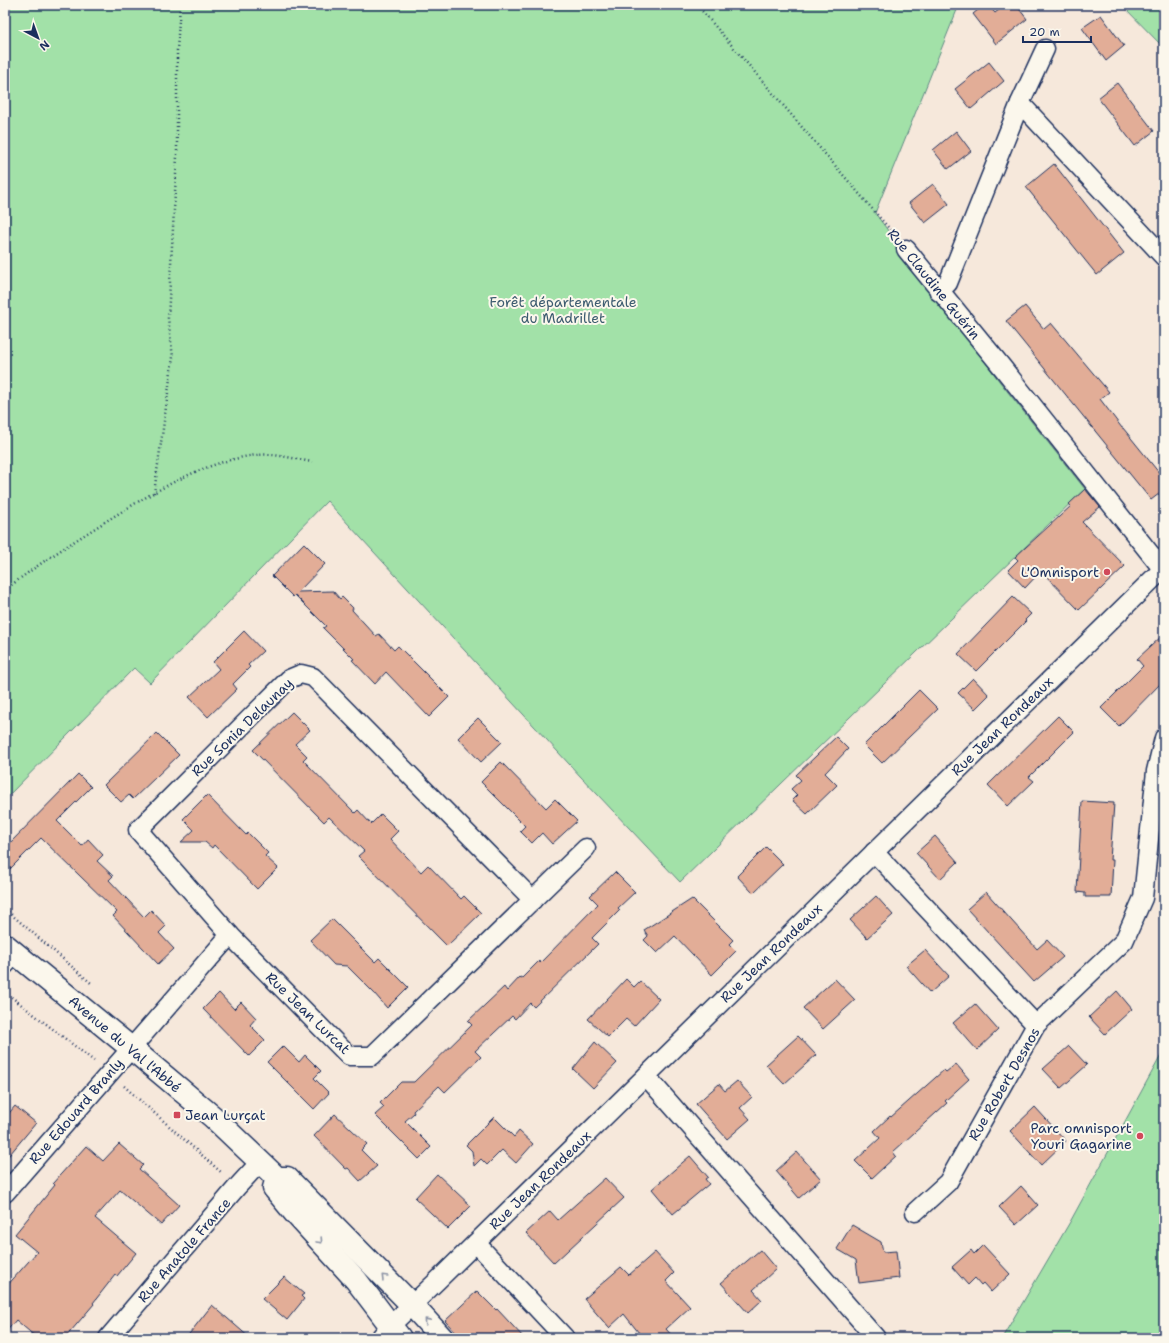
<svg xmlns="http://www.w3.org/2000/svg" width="1169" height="1343" viewBox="0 0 1169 1343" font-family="'Shantell Sans',sans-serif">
  <rect width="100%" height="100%" fill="#f6e8db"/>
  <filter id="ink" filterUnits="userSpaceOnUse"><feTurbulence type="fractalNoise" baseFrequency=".025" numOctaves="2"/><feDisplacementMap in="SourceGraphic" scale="8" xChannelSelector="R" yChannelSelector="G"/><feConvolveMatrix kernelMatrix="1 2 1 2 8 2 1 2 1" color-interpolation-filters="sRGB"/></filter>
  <g filter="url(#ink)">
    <g fill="#a2e1a8" stroke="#5e8883">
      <path d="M 5,5 L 959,5 L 875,213 L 1000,382 L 1085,489 L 680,882 L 581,777 L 327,501 L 150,683 L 134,668 L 5,799 Z"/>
      <path d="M 1122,5 L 1164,5 L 1164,48 Z"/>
      <path d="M 1164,1050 L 1164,1338 L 1002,1338 L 1070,1222 Z"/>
    </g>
    <g fill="#e2ad97" stroke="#1b2f5e">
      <path d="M 984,5 L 988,5 L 995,13 L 1005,5 L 1016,5 L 1027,19 L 996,44 L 973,14 Z"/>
      <path d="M 1101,15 L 1124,46 L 1106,61 L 1082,28 Z"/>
      <path d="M 989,62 L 1004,81 L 971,109 L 955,89 Z"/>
      <path d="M 1117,83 L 1154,131 L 1135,146 L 1098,98 Z"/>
      <path d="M 956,131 L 971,151 L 948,169 L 933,150 Z"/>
      <path d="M 1054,164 L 1124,253 L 1097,275 L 1026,187 Z"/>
      <path d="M 933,184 L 949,204 L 925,223 L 909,203 Z"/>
      <path d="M 1025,306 L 1044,329 L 1051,323 L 1109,392 L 1100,399 L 1122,428 L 1123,428 L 1164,479 L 1164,490 L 1151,500 L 1006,321 Z"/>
      <path d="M 1085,489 L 1100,507 L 1082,522 L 1125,566 L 1079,610 L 1041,571 L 1025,588 L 1008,570 L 1018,560 L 1015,557 L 1071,506 L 1069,504 Z"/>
      <path d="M 304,543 L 325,564 L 298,592 L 333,591 L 340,599 L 342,597 L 353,608 L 352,610 L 376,636 L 379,634 L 394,650 L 398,646 L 449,697 L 429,717 L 386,672 L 375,684 L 352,660 L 354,659 L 323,628 L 326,626 L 295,595 L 293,597 L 272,576 Z"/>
      <path d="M 1013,597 L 1031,614 L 1025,620 L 1026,621 L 976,671 L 958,654 Z"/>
      <path d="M 244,631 L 263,651 L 248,665 L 250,667 L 233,684 L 237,689 L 208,717 L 189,697 L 219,669 L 213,662 Z"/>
      <path d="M 1164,634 L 1164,680 L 1119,726 L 1101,708 L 1143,666 L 1137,659 Z"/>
      <path d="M 973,678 L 989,695 L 975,709 L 958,693 Z"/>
      <path d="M 919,690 L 938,709 L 882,763 L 864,745 Z"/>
      <path d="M 292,712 L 310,730 L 295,744 L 307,756 L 303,760 L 355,813 L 358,810 L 371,824 L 381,814 L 398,831 L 390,839 L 421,872 L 428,865 L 461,899 L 464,896 L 481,913 L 447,946 L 358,856 L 364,851 L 329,817 L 324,822 L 253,750 Z"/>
      <path d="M 1058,716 L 1074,732 L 1029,777 L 1034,781 L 1008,806 L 988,785 Z"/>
      <path d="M 478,718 L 502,742 L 481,762 L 458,738 Z"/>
      <path d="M 157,733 L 179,755 L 133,799 L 129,795 L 121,802 L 104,785 Z"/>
      <path d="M 836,737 L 848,749 L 825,773 L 837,785 L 807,814 L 792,800 L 797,795 L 791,789 L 801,780 L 796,775 Z"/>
      <path d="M 501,762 L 546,808 L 555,799 L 577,821 L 552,844 L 542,833 L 532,843 L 520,831 L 525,826 L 481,782 Z"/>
      <path d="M 78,774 L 91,787 L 57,821 L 82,846 L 88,839 L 103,855 L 97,861 L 113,876 L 109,880 L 144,917 L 151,910 L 166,926 L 159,933 L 174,949 L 158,964 L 113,916 L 117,912 L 41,838 L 5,874 L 5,848 Z"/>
      <path d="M 207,795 L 246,835 L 248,833 L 268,853 L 265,856 L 278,868 L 257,889 L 214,845 L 212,848 L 205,842 L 181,842 L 194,830 L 183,819 Z"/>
      <path d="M 1082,801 L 1114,803 L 1110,860 L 1113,860 L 1111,897 L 1085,897 L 1085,893 L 1077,892 Z"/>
      <path d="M 935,836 L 958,862 L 940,879 L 916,853 Z"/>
      <path d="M 766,847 L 783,864 L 753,893 L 737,876 Z"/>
      <path d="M 615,872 L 635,892 L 618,908 L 620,910 L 592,938 L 598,944 L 534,1007 L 530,1003 L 515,1019 L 512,1016 L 475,1051 L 481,1057 L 445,1092 L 439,1086 L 413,1111 L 414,1113 L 405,1121 L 431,1147 L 419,1159 L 375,1115 L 384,1107 L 380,1103 L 401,1082 L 414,1082 L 472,1025 L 468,1021 L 504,987 L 507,991 L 520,977 L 522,978 L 539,961 L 540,963 L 598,904 L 590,896 Z"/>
      <path d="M 986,892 L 1037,949 L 1047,940 L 1063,957 L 1034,982 L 967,909 Z"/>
      <path d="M 876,896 L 893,915 L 867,938 L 850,920 Z"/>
      <path d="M 692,899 L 733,940 L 729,944 L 736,951 L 712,975 L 675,936 L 657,953 L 644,940 L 648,936 L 644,930 Z"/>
      <path d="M 332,919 L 375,962 L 379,958 L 408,987 L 387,1008 L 374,993 L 347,966 L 334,965 L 310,940 Z"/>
      <path d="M 925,950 L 949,976 L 930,993 L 906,966 Z"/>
      <path d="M 626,979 L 634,987 L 640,981 L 659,999 L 634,1026 L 626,1019 L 608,1037 L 588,1019 Z"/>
      <path d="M 835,979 L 855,1000 L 823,1029 L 803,1008 Z"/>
      <path d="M 1117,991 L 1132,1009 L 1105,1034 L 1089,1017 Z"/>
      <path d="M 219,993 L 234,1009 L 241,1002 L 256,1018 L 250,1025 L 265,1040 L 249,1056 L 203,1009 Z"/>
      <path d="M 975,1004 L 998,1030 L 977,1050 L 953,1023 Z"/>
      <path d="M 798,1036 L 816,1055 L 784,1084 L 766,1065 Z"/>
      <path d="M 595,1042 L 617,1063 L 593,1088 L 573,1069 Z"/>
      <path d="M 283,1046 L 299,1062 L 305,1055 L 321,1071 L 314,1078 L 329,1093 L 314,1109 L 267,1062 Z"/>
      <path d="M 1069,1046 L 1087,1065 L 1061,1088 L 1043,1069 Z"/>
      <path d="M 956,1064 L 969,1079 L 945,1101 L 947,1103 L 893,1152 L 896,1156 L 872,1178 L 855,1161 L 880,1138 L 874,1131 L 890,1116 L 891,1117 L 944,1070 L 946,1072 Z"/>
      <path d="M 737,1081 L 752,1097 L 740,1108 L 750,1119 L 727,1139 L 696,1104 L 719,1084 L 725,1091 Z"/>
      <path d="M 15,1106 L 36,1123 L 5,1160 L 5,1118 Z"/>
      <path d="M 1035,1107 L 1066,1141 L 1041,1165 L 1010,1131 Z"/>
      <path d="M 335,1114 L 367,1144 L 361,1150 L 377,1166 L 360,1181 L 348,1168 L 346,1169 L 314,1136 Z"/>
      <path d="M 494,1117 L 514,1137 L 519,1131 L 533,1144 L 516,1163 L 502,1150 L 487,1165 L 481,1159 L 474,1166 L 472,1151 L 466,1145 Z"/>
      <path d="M 119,1144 L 143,1165 L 139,1169 L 179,1205 L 161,1225 L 120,1190 L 95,1218 L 136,1253 L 117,1276 L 115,1275 L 93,1303 L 94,1304 L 65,1338 L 37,1338 L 16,1320 L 5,1333 L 5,1288 L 37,1252 L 15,1234 L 55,1185 L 53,1183 L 86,1146 L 103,1161 Z"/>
      <path d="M 797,1152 L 821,1179 L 799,1198 L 776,1171 Z"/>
      <path d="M 690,1156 L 708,1177 L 705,1179 L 709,1184 L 673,1214 L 652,1189 Z"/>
      <path d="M 437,1174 L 471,1206 L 448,1229 L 415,1198 Z"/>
      <path d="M 605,1178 L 624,1198 L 554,1263 L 526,1233 L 550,1211 L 558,1220 Z"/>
      <path d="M 1021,1186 L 1038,1205 L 1016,1225 L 999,1207 Z"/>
      <path d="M 852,1225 L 881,1242 L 883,1252 L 896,1251 L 899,1278 L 859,1283 L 856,1260 L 837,1249 Z"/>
      <path d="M 983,1245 L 1010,1274 L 991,1292 L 983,1283 L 981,1285 L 975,1278 L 968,1285 L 952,1267 L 971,1250 L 974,1254 Z"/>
      <path d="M 760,1250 L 776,1269 L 753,1290 L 762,1300 L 748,1313 L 721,1283 Z"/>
      <path d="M 655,1252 L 674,1273 L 666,1281 L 690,1307 L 666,1329 L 674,1338 L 643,1338 L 624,1314 L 609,1328 L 584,1299 L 621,1267 L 629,1275 Z"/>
      <path d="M 284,1277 L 304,1294 L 301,1296 L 304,1299 L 287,1320 L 262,1299 Z"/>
      <path d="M 477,1291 L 496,1310 L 497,1309 L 524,1338 L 461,1338 L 445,1321 Z"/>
      <path d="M 212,1305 L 250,1338 L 186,1338 Z"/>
    </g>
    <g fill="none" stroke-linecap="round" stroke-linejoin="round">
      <g stroke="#1b2f5e" stroke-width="21">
        <g id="minor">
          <path d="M 1020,103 L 1164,257"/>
          <path d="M 906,249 L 1002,367 L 1164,571"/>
          <path d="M 939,292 L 948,283 L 1020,103 L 1045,49"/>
          <path d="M 874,852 L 1036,1025"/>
          <path d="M 230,935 L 138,830 L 289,679 L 301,674 L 313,677 L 533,900"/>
          <path d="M 5,965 L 15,954"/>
          <path d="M 646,1076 L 876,1338"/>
          <path d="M 5,1193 L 230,935 L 349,1056 L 372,1056 L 586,848"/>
          <path d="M 915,1212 L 948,1182 L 1036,1025 L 1124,941 L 1143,898 L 1156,771 L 1164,738"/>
          <path d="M 476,1243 L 565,1338"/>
          <path d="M 108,1338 L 237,1187 L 260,1162"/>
          <path d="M 380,1338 L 390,1326 L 437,1281 L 1164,568"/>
        </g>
      </g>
      <g stroke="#1b2f5e" stroke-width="25">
        <g id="secondary">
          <path d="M 5,945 L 131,1048 L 213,1117 L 277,1178 L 287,1178 L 412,1305 L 442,1338"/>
          <path d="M 277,1178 L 274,1188 L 294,1212 L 356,1280 L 400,1338"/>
        </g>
      </g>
      <g stroke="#1b2f5e" stroke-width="2.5" stroke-dasharray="1 3" stroke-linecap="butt">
        <path d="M 697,5 L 893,233"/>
        <path d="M 154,493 L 173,357 L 168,318 L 177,156 L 177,50 L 180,5"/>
        <path d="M 5,590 C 38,564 73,542 108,520 C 154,492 203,461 257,455 C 273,453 296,459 312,462"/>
        <path d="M 5,909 L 91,983"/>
        <path d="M 5,992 L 94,1061"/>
        <path d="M 124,1086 L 222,1173"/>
      </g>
      <use href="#minor" stroke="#fbf7ec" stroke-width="18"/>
      <use href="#secondary" stroke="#fbf7ec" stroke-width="22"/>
    </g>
    <defs><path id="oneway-chevron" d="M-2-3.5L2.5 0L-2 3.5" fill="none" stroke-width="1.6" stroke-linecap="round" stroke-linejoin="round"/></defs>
    <g stroke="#8b93a5">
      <use href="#oneway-chevron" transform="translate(320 1241) rotate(47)"/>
      <use href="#oneway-chevron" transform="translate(384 1277) rotate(-135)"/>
      <use href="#oneway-chevron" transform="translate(427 1321) rotate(-132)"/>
    </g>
  </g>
  <g fill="#d1495b" stroke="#fbf7ec" stroke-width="1.5">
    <circle cx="1107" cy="572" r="4"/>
    <rect x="173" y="1111" width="8" height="8" rx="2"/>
    <circle cx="1140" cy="1136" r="4"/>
  </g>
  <g text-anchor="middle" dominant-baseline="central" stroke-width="4" stroke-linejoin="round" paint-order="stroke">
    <g font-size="14" fill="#1b2f5e" stroke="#fbf7ec">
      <text transform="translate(934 284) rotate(51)">Rue Claudine Guérin</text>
      <text transform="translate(1002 726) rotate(-44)">Rue Jean Rondeaux</text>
      <text transform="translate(242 727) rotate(-44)">Rue Sonia Delaunay</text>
      <text transform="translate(771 953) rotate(-44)">Rue Jean Rondeaux</text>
      <text transform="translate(308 1013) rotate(44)">Rue Jean Lurcat</text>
      <text transform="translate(125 1044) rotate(40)">Avenue du Val l'Abbé</text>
      <text transform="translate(1004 1084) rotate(-60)">Rue Robert Desnos</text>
      <text transform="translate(76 1111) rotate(-49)">Rue Edouard Branly</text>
      <text transform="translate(540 1180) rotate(-44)">Rue Jean Rondeaux</text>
      <text transform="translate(184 1250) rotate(-49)">Rue Anatole France</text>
    </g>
    <g font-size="14" fill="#3d5c70" stroke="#fbf7ec">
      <text x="563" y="302">Forêt départementale<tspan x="563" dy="16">du Madrillet</tspan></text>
    </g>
    <g font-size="14" fill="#1b2f5e" stroke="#fbf7ec" text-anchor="end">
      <text x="1099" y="572">L'Omnisport</text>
      <text x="185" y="1115" text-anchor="start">Jean Lurçat</text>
      <text x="1132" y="1128">Parc omnisport<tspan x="1132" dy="16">Youri Gagarine</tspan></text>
    </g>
  </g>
  <rect width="1169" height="1343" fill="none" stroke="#fbf7ec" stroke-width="20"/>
  <rect x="10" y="10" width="1149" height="1323" fill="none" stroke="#1b2f5e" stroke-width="1.5" filter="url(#ink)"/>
  <g transform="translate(38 38) rotate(139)" stroke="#fbf7ec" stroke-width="3" paint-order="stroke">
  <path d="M0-3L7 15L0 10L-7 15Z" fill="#1b2f5e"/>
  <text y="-6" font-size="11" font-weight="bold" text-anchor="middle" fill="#1b2f5e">N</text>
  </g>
  <path d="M1023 36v6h68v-6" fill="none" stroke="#1b2f5e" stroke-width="2"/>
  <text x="1029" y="36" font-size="12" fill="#1b2f5e" stroke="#fbf7ec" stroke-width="3" paint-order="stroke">20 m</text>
</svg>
